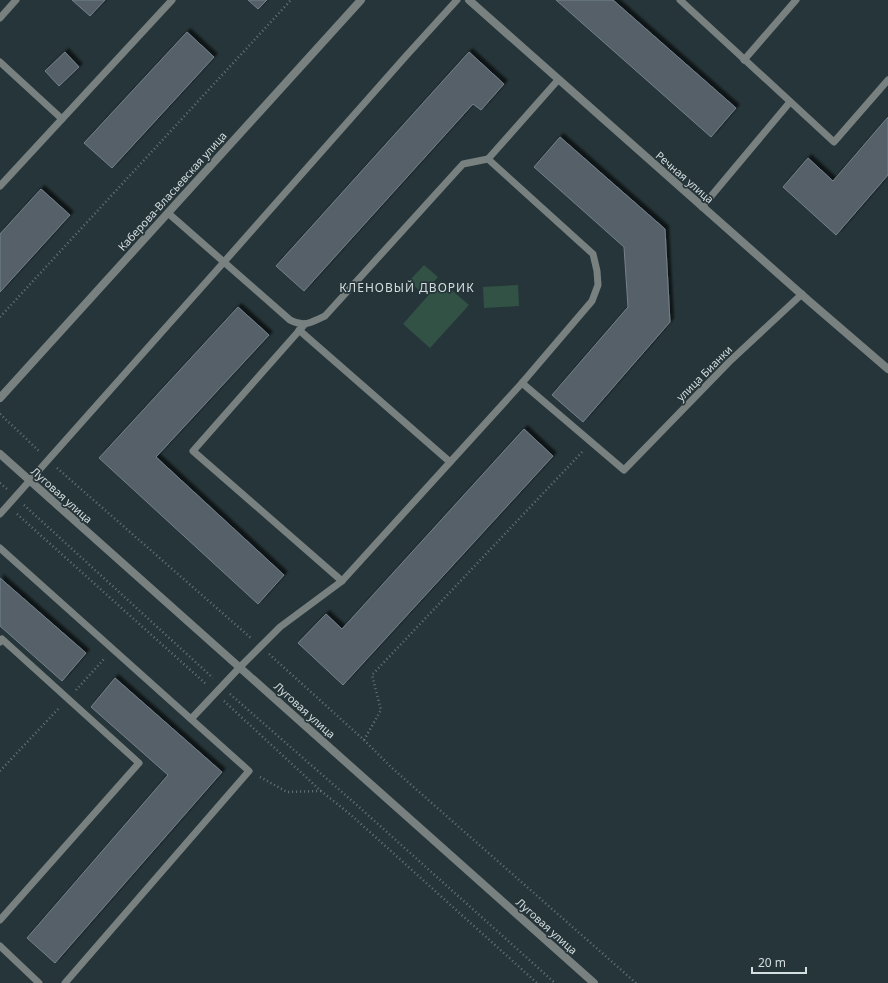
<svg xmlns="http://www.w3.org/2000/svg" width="888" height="983" viewBox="0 0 888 983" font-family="'Noto Sans',sans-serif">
  <defs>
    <filter id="shadow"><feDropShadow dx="3.5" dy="-3.5" stdDeviation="1" flood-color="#0009"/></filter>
  </defs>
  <rect width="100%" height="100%" fill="#263539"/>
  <g fill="#315244">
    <path d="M 424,265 L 438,277 L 423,294 L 409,281 Z"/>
    <path d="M 441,281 L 469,305 L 430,348 L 403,324 Z"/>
    <path d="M 518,285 L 519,306 L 484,308 L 483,287 Z"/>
  </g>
  <g fill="#546069" stroke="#75818b" filter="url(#shadow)">
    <path d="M 72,0 L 105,0 L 90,16 Z"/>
    <path d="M 248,0 L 267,0 L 258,9 Z"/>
    <path d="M 556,0 L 613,0 L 736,108 L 711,137 Z"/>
    <path d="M 187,32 L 214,57 L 112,168 L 84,143 Z"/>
    <path d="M 65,52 L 79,67 L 59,86 L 45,71 Z"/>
    <path d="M 469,52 L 504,84 L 481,110 L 473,104 L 304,291 L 276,266 Z"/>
    <path d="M 888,117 L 888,175 L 836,235 L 783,187 L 808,158 L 833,181 Z"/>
    <path d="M 560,137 L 665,229 L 670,322 L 583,422 L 552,395 L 628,307 L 624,247 L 534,167 Z"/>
    <path d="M 41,189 L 70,215 L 0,292 L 0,234 Z"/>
    <path d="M 238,307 L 269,335 L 156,457 L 284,575 L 258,604 L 99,458 Z"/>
    <path d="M 524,429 L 553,456 L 343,685 L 298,643 L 326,614 L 342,629 Z"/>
    <path d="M 0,578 L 86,653 L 62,681 L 0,626 Z"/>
    <path d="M 115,678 L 222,772 L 55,963 L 27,938 L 168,775 L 91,707 Z"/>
  </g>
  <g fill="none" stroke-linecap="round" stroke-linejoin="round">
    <g stroke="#687578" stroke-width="2.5" stroke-dasharray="1 3" stroke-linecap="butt">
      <path d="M 0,317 L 291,0"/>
      <path d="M 0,414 L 39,451"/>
      <path d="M 57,468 L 252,639"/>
      <path d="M 0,483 L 7,489"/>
      <path d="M 24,505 L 213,678"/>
      <path d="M 17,514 L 206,684"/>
      <path d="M 269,654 L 364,740 L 392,768 L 636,983"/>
      <path d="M 76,690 L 104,659"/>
      <path d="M 230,694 L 359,807 L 555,983"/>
      <path d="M 224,701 L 321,791 L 351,815 L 537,983"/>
      <path d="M 364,740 L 381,710 L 372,675 L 583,451"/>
      <path d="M 0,771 L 60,707"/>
      <path d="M 260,777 L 287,792 L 321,791"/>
    </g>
    <g stroke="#798180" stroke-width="7">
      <path d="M 680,0 L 834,142 L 888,80"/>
      <path d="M 0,18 L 16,0"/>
      <path d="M 744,60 L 796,0"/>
      <path d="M 0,62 L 62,119"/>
      <path d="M 0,186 L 172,0"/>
      <path d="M 702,207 L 790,102"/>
      <path d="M 168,213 L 290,320 C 304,327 311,323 325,316 L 463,164 L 488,159"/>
      <path d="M 305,324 L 193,451 L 342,581"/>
      <path d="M 299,330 L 450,462"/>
      <path d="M 522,383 L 624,470 L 729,362 L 802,294"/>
      <path d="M 0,514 L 224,262 L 406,56 L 457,0"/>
      <path d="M 0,548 L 249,771 L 65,983"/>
      <path d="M 0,642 L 2,639 L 139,763 L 0,920"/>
      <path d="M 191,719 L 240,667 L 280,627 L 342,581 L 522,383 L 592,301 L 598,285 L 597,271 L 593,254 L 488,159 L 558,80"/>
      <path d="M 0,946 L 39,983"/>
    </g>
    <path stroke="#798180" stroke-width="8" d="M 469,0 L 809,301 L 888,369"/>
    <g stroke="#798180" stroke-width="8">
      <path d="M 0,398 L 361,0"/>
      <path d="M 0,454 L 594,983"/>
    </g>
  </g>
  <g text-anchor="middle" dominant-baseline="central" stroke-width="3.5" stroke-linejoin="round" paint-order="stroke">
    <g font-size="11" fill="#d4dddf" stroke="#263539">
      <text transform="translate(685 177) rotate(41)">Речная улица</text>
      <text transform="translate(172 191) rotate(-48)">Каберова-Власьевская улица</text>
      <text transform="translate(704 373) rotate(-45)">улица Бианки</text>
      <text transform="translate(62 495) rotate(42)">Луговая улица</text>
      <text transform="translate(305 710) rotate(42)">Луговая улица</text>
      <text transform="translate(547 926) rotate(42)">Луговая улица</text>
    </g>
    <g font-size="12" letter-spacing="1" fill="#d4dddf" stroke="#263539">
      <text x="407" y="287">КЛЕНОВЫЙ ДВОРИК</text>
    </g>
  </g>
  <path d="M752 967v6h54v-6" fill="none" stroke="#d4dddf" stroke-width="2"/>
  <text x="758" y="967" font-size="12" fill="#d4dddf" stroke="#263539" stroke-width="3" paint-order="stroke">20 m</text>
</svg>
